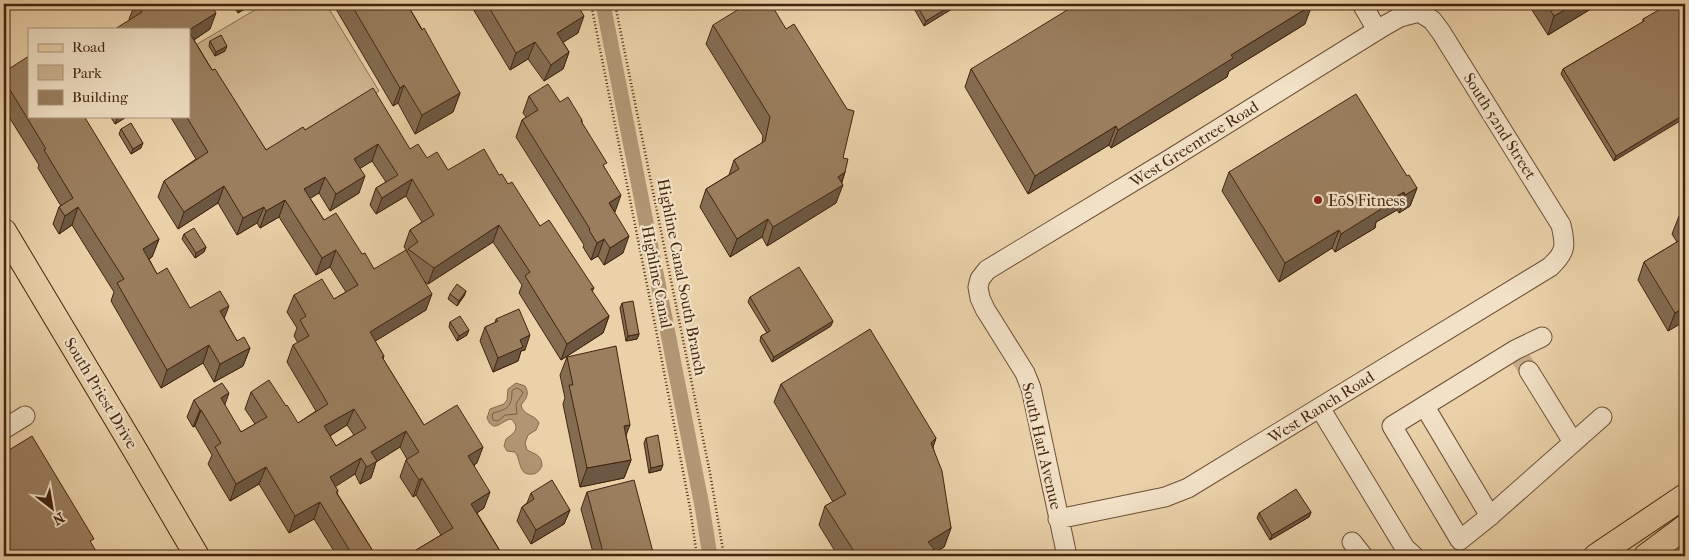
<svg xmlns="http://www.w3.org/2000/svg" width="1689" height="560" viewBox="0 0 1689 560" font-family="'IM FELL French Canon',serif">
  <rect width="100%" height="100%" fill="#ead1a8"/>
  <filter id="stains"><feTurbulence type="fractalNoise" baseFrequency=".004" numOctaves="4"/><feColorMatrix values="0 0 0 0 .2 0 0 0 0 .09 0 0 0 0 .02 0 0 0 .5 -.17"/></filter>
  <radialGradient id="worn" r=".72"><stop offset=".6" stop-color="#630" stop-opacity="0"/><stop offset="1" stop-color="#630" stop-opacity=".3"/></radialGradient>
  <path fill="#ceb48e" stroke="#886c4e" d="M 265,4 L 326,4 L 379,91 L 263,161 L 194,46 Z"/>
  <path fill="#b19674" stroke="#85684b" d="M 516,383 L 525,386 C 530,394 526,399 521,405 C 523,416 535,414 539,423 L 536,430 L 528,435 L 525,443 L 527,450 C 535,454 542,455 542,466 C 540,470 537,474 532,474 C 518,476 521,459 515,452 L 507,451 L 504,446 L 506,439 C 514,433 521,428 511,419 C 501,420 494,435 487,418 L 490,409 L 504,404 L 507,400 L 508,389 Z"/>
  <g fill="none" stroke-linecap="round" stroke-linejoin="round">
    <path stroke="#7a5d41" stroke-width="1" d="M 517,388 L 521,390 L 523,393 L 516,404 L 517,414 L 505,415 L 498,421 L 493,420 L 492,416 L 493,413 C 508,409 512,407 512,391 Z"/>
    <path stroke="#b19674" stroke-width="15" d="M 603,4 L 702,506 L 710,556"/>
    <path stroke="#c9ae89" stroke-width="19" stroke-dasharray="19 9" stroke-linecap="butt" d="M 1519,356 L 1529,371"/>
    <g stroke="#6d4f34" stroke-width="21">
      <g id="minor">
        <path d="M 1362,4 L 1377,30"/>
        <path d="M 1542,337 L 1515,350 L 1392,426 L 1460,540 L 1490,516 L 1602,417"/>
        <path d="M 1529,371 L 1573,442"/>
        <path d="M 1425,407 L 1490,516"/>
        <path d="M 1320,408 L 1405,548 L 1414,556"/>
        <path d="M 4,429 L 25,416"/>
        <path d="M 1058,519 L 1165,497 L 1188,488 L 1550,267 C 1566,252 1566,246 1561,225 L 1441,32 L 1432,20 L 1419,12 L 1400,17 L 1384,26 L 1167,161 L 987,270 L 980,279 L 978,287 L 980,298 L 985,309 L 1025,373 L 1031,388 L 1067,556"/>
        <path d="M 1352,542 L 1363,556"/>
      </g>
    </g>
    <g stroke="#43240e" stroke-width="26">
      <g id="major">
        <path d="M 4,231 L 132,445 L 197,556"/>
        <path d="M 1596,556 L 1685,496"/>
        <path d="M 1646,556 L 1685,527"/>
      </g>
    </g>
    <g stroke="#43240e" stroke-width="2.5" stroke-dasharray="1 2.5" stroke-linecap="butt">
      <path d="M 591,4 L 656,330 L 690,508 L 697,556"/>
      <path d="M 615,4 L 710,473 L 724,556"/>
    </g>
    <use href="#minor" stroke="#f1e1c6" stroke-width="19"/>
    <use href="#major" stroke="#ead1a8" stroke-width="24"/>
  </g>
  <g fill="#846c51" stroke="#43240e" fill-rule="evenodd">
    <path d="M 130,4 L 211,4 L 210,29 L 194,40 L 212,70 L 266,150 L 305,130 L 410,149 L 448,170 L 499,175 L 508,184 L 540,226 L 594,288 L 592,292 L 609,316 L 603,333 L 561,360 L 519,293 L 522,285 L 493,242 L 428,284 L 425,282 L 426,310 L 375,341 L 384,356 L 383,359 L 424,425 L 477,463 L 474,465 L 484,508 L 477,513 L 503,556 L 414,556 L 416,550 L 441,535 L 416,495 L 413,497 L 400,477 L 406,460 L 407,459 L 400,447 L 376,462 L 371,478 L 360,484 L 355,474 L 335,486 L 338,491 L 337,493 L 376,556 L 337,556 L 314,519 L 289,533 L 259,484 L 230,501 L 208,464 L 212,455 L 195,426 L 193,427 L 187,417 L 194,400 L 224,405 L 241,432 L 255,424 L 245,409 L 251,392 L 298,423 L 316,411 L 287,362 L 293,345 L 298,343 L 294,336 L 297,328 L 287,312 L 294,295 L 334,299 L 346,292 L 330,267 L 316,275 L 279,217 L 260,228 L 257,223 L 237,235 L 218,203 L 178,229 L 158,197 L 164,181 L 196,159 L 170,116 L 189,116 L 129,19 L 133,9 ZM 372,161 L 386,182 L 376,188 L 370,205 L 376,214 L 406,196 L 422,222 L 410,230 L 404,247 L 407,251 L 407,252 L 374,269 L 362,254 L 324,220 L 310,198 L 319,193 L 330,211 L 359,193 L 360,168 ZM 347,425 L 354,435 L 336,446 L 330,436 Z"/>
    <path d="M 232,4 L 253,4 L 238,13 Z"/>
    <path d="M 333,4 L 407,4 L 460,93 L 453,112 L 415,134 L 398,103 L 393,106 Z"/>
    <path d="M 470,4 L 577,4 L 578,33 L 563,42 L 569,52 L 563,69 L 544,81 L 528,59 L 510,70 Z"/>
    <path d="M 912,4 L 960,4 L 924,26 L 912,5 Z"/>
    <path d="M 1528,4 L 1599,4 L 1548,35 Z"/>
    <path d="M 1685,4 L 1614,161 L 1561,74 L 1563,69 L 1643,22 L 1643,19 Z"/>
    <path d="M 1305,24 L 1229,71 L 1227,77 L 1111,148 L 1109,145 L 1028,194 L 965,87 L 971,69 Z"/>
    <path d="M 713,25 L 843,158 L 845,172 L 836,203 L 767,246 L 762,237 L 730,257 L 700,207 L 706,189 L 729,175 L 734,160 L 762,143 L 763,136 L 706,44 Z"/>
    <path d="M 210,41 L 225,51 L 215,56 L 209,46 Z"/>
    <path d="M 4,72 L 159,239 L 152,257 L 149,259 L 157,274 L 190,308 L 224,318 L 237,341 L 250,348 L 243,366 L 214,382 L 203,363 L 161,388 L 111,301 L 114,292 L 72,225 L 59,234 L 53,224 L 59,207 L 61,206 L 38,168 L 39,165 L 4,109 Z"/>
    <path d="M 529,96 L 560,102 L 582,120 L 582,123 L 605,169 L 623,253 L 604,265 L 598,256 L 591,260 L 583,247 L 584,245 L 516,137 L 522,120 L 526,117 L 523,113 Z"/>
    <path d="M 110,116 L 128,116 L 115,124 Z"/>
    <path d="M 121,129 L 141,148 L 131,154 L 119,134 Z"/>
    <path d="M 1229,172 L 1407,176 L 1417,188 L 1410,206 L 1399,213 L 1397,210 L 1376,222 L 1375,228 L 1335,252 L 1332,248 L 1279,282 L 1222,191 Z"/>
    <path d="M 1685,212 L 1685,321 L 1668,331 L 1638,280 L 1644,262 L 1677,242 L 1672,234 L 1679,216 Z"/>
    <path d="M 184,234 L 206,247 L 204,252 L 195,258 L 182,239 Z"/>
    <path d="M 466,291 L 464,296 L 457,306 L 448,299 L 450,294 Z"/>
    <path d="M 750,297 L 831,326 L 772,362 L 760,341 L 761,336 L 767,333 L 748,302 Z"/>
    <path d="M 622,303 L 639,334 L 637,339 L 626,341 L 620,308 Z"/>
    <path d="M 496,319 L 525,350 L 521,351 L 518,361 L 493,372 L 480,341 L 485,327 L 495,323 Z"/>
    <path d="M 450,322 L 467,335 L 457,341 L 449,327 Z"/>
    <path d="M 567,357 L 626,435 L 631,460 L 624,478 L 580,487 L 563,404 L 565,398 L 560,375 Z"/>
    <path d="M 781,384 L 936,438 L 933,447 L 951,528 L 944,547 L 933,553 L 932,556 L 838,556 L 819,525 L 825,506 L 833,502 L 774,402 Z"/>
    <path d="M 646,438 L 661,470 L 649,473 L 644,443 Z"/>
    <path d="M 587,492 L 654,556 L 594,556 L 581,509 Z"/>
    <path d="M 531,493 L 570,510 L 564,524 L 531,544 L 517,521 L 522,507 L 527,503 Z"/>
    <path d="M 1311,512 L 1309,517 L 1270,540 L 1257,518 L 1259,513 Z"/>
  </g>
  <g fill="#6c5842" stroke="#43240e">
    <path d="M 4,4 L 11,4 L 4,8 Z"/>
    <path d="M 241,4 L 253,4 L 238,13 Z"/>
    <path d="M 954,4 L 960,4 L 924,26 L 926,21 Z"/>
    <path d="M 1575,4 L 1599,4 L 1548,35 L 1554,16 Z"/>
    <path d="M 1312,5 L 1305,24 L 1229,71 L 1227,77 L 1111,148 L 1118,130 L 1231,55 Z"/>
    <path d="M 216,13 L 210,29 L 189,43 L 189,30 Z"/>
    <path d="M 584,16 L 578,33 L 551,50 L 557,33 Z"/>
    <path d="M 535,42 L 528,59 L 510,70 L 516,53 Z"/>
    <path d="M 227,46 L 225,51 L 215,56 L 216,52 Z"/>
    <path d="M 569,52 L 563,69 L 544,81 L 551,65 Z"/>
    <path d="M 404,85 L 398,103 L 393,106 L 400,88 Z"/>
    <path d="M 460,93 L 453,112 L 415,134 L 422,115 Z"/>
    <path d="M 1685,114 L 1685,118 L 1614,161 L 1616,156 Z"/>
    <path d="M 118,116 L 128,116 L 115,124 Z"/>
    <path d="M 1116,126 L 1109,145 L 1028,194 L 1035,176 Z"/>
    <path d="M 143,143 L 141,148 L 131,154 L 133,149 Z"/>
    <path d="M 378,144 L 372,161 L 348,176 L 354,159 Z"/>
    <path d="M 845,172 L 840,186 L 843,185 L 836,203 L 767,246 L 773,227 Z"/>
    <path d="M 365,176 L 359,193 L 330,211 L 336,194 Z"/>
    <path d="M 325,177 L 319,193 L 298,206 L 304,189 Z"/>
    <path d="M 412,179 L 406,196 L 376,214 L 382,198 Z"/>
    <path d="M 224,186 L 218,203 L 178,229 L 184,212 Z"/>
    <path d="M 1417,188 L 1410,206 L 1399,213 L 1405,195 Z"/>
    <path d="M 1404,192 L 1397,210 L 1376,222 L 1375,228 L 1335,252 L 1341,234 L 1379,206 Z"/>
    <path d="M 621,195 L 615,212 L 609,203 Z"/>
    <path d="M 285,200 L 279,217 L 260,228 L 266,211 Z"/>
    <path d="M 78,207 L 72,225 L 59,234 L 65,216 Z"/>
    <path d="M 264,207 L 257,223 L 237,235 L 243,218 Z"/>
    <path d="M 768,219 L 762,237 L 730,257 L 737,239 Z"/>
    <path d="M 499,225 L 493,242 L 428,284 L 434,268 Z"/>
    <path d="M 1339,230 L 1332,248 L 1279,282 L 1285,263 Z"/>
    <path d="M 629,236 L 623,253 L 604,265 L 610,248 Z"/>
    <path d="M 159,239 L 152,257 L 136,267 L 143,249 Z"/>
    <path d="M 604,239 L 598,256 L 591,260 L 597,243 Z"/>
    <path d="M 206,247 L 204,252 L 195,258 L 196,253 Z"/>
    <path d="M 336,250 L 330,267 L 316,275 L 322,258 Z"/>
    <path d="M 466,291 L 464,296 L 457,306 L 459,301 Z"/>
    <path d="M 432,294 L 426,310 L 364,348 L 370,332 Z"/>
    <path d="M 229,306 L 222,324 L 220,311 Z"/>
    <path d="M 1685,307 L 1685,321 L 1668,331 L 1675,313 Z"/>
    <path d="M 609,316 L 603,333 L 561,360 L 567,344 Z"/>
    <path d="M 833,321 L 831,326 L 772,362 L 774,357 Z"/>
    <path d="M 469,330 L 467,335 L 457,341 L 459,336 Z"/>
    <path d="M 639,334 L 637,339 L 626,341 L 628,336 Z"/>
    <path d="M 530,335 L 525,350 L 521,351 L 518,361 L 493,372 L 498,358 L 520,340 Z"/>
    <path d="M 209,345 L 203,363 L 161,388 L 167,370 Z"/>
    <path d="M 250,348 L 243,366 L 214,382 L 220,364 Z"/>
    <path d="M 229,393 L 223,410 L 221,398 Z"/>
    <path d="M 354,409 L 347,425 L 318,443 L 324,426 Z"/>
    <path d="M 200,410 L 201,410 L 195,426 L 193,427 Z"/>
    <path d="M 630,425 L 623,443 L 624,426 Z"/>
    <path d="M 406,431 L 400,447 L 376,462 L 371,478 L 360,484 L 371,452 Z"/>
    <path d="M 936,438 L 930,456 L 931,443 Z"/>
    <path d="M 483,447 L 477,463 L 462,472 L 468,456 Z"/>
    <path d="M 361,458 L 355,474 L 324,494 L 330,477 Z"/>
    <path d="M 631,460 L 624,478 L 580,487 L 587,468 Z"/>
    <path d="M 663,465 L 661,470 L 649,473 L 651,468 Z"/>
    <path d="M 266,467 L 259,484 L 230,501 L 236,484 Z"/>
    <path d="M 422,478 L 416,495 L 413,497 L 419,480 Z"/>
    <path d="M 490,492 L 484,508 L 465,521 L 471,504 Z"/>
    <path d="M 320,502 L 314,519 L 289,533 L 295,516 Z"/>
    <path d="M 570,510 L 564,524 L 531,544 L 536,530 Z"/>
    <path d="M 1311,512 L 1309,517 L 1270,540 L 1272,535 Z"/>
    <path d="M 951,528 L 944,547 L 933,553 L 932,556 L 922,556 L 928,542 Z"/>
  </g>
  <g fill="#9a7e5e" stroke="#43240e" fill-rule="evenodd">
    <path d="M 137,4 L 211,4 L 216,13 L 189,30 L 189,29 L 115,29 L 142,12 Z"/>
    <path d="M 351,4 L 407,4 L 422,30 L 424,28 L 460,93 L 422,115 L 404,85 L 400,88 Z"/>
    <path d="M 487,4 L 577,4 L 584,16 L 557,33 L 569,52 L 551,65 L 535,42 L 516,53 Z"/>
    <path d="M 747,4 L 771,4 L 786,29 L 794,24 L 847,109 L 854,111 L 843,158 L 848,159 L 845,172 L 838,177 L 843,185 L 773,227 L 768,219 L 737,239 L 706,189 L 739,169 L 734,160 L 765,141 L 770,117 L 713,25 Z"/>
    <path d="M 916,4 L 954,4 L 926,21 Z"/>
    <path d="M 1077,4 L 1311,4 L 1312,5 L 1231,55 L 1233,58 L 1118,130 L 1116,126 L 1035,176 L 971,69 Z"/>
    <path d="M 1546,4 L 1575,4 L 1554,16 Z"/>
    <path d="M 1669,4 L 1685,4 L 1685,114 L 1616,156 L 1563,69 L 1644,21 L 1643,19 Z"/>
    <path d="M 189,32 L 212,70 L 215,69 L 266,150 L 303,127 L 305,130 L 373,88 L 410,149 L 418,144 L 427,158 L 437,152 L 448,170 L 484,149 L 499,175 L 502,174 L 508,184 L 512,182 L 540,226 L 549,220 L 594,288 L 591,289 L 609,316 L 567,344 L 525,276 L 530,272 L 499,225 L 434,268 L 408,249 L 418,242 L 410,230 L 434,215 L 412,179 L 382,198 L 376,188 L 398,175 L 378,144 L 354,159 L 365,176 L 336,194 L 325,177 L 304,189 L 324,220 L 336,213 L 362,254 L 365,253 L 374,269 L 406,250 L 432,294 L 370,332 L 384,356 L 382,357 L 424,425 L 457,405 L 483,447 L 468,456 L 490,492 L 471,504 L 503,556 L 420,556 L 416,550 L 453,528 L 422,478 L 419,480 L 406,460 L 419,452 L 406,431 L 371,452 L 377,461 L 367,467 L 361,458 L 330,477 L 338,491 L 336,492 L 376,556 L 353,556 L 320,502 L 295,516 L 266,467 L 236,484 L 215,447 L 221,443 L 201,410 L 200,410 L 194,400 L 222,383 L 229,393 L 221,398 L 241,432 L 267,417 L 251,392 L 269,380 L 286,406 L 287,405 L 298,423 L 328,404 L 293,345 L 309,336 L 300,320 L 306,316 L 294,295 L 322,279 L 334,299 L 358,285 L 336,250 L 322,258 L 285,200 L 266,211 L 264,207 L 243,218 L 224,186 L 184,212 L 164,181 L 208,152 L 186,116 L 189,116 ZM 354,409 L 366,428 L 336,446 L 324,426 Z"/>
    <path d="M 221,35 L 227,46 L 216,52 L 210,41 Z"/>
    <path d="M 29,56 L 29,116 L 84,116 L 159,239 L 143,249 L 157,274 L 167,268 L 190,308 L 220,291 L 229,306 L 220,311 L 237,341 L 244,337 L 250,348 L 220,364 L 209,345 L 167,370 L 117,283 L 124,279 L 78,207 L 65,216 L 59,207 L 73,198 L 44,150 L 46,149 L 4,80 L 4,72 Z"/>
    <path d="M 548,84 L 560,102 L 568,97 L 582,120 L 581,121 L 607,163 L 603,165 L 621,195 L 609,203 L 629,236 L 610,248 L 604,239 L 597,243 L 589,230 L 590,229 L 522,120 L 538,110 L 529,96 Z"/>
    <path d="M 1356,94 L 1407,176 L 1409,175 L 1417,188 L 1405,195 L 1404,192 L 1379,206 L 1381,209 L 1341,234 L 1339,230 L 1285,263 L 1229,172 Z"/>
    <path d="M 131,123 L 143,143 L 133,149 L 121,129 Z"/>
    <path d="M 1685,212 L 1685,226 L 1679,216 Z"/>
    <path d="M 194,228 L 206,247 L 196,253 L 184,234 Z"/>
    <path d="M 1685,237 L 1685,307 L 1675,313 L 1644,262 Z"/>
    <path d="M 799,267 L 833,321 L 774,357 L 761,336 L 770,331 L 750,297 Z"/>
    <path d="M 457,284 L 466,291 L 459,301 L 450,294 Z"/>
    <path d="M 633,301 L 639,334 L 628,336 L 622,303 Z"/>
    <path d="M 519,309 L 530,335 L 520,340 L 523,347 L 498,358 L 485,327 L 498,321 L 496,319 Z"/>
    <path d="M 460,316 L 469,330 L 459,336 L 450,322 Z"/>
    <path d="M 870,329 L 936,438 L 931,443 L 942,471 L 951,528 L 928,542 L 934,549 L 922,556 L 857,556 L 825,506 L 846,494 L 781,384 Z"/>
    <path d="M 616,346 L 630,425 L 624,426 L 631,460 L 587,468 L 569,385 L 573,385 L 567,357 Z"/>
    <path d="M 658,435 L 663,465 L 651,468 L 646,438 Z"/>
    <path d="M 32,436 L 94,539 L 90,541 L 99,556 L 4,556 L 4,453 Z"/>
    <path d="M 552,480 L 570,510 L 536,530 L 522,507 L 534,499 L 531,493 Z"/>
    <path d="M 634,480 L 654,556 L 604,556 L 587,492 Z"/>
    <path d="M 1296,489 L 1311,512 L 1272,535 L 1259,513 Z"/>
    <path d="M 1372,553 L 1374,556 L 1366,556 Z"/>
    <path d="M 678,554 L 679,556 L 667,556 Z"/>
  </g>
  <circle fill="#8f2418" stroke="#f1e1c6" stroke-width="2" cx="1318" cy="200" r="5"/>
  <g text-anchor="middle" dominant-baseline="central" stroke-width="4.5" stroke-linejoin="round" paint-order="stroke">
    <g font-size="16" fill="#43240e" stroke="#f1e1c6">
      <text transform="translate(1500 126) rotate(58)">South 52nd Street</text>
      <text transform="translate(1194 144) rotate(-32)">West Greentree Road</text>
      <text transform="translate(657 277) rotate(79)">Highline Canal</text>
      <text transform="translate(682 277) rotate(79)">Highline Canal South Branch</text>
      <text transform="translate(101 393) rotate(59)">South Priest Drive</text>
      <text transform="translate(1321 407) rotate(-32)">West Ranch Road</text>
      <text transform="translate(1042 446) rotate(77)">South Harl Avenue</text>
    </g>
    <g font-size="16" fill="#43240e" stroke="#f1e1c6" text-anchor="start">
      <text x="1328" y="200">EōS Fitness</text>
    </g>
  </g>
  <rect width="1689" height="560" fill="none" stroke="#ead1a8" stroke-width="20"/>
  <rect x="5" y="5" width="1679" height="550" fill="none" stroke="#43240e" stroke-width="2.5"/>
  <rect x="10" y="10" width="1669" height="540" fill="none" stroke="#43240e"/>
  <rect x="28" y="28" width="162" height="90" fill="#f1e1c6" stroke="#ab957c"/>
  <rect x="38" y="44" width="25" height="8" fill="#ead1a8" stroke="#ab957c"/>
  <text x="72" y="52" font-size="15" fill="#43240e">Road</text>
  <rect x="38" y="65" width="25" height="15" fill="#ceb48e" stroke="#ab957c"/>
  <text x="72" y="78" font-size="15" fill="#43240e">Park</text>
  <rect x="38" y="90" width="25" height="15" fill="#9a7e5e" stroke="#ab957c"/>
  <text x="72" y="102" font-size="15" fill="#43240e">Building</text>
  <g transform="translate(52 508) rotate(149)" stroke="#f1e1c6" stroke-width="4" paint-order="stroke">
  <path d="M0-4L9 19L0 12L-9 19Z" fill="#43240e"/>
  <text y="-8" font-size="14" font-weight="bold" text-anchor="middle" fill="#43240e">N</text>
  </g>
  <rect width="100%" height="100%" filter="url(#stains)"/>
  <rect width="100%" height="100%" fill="url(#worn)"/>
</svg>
